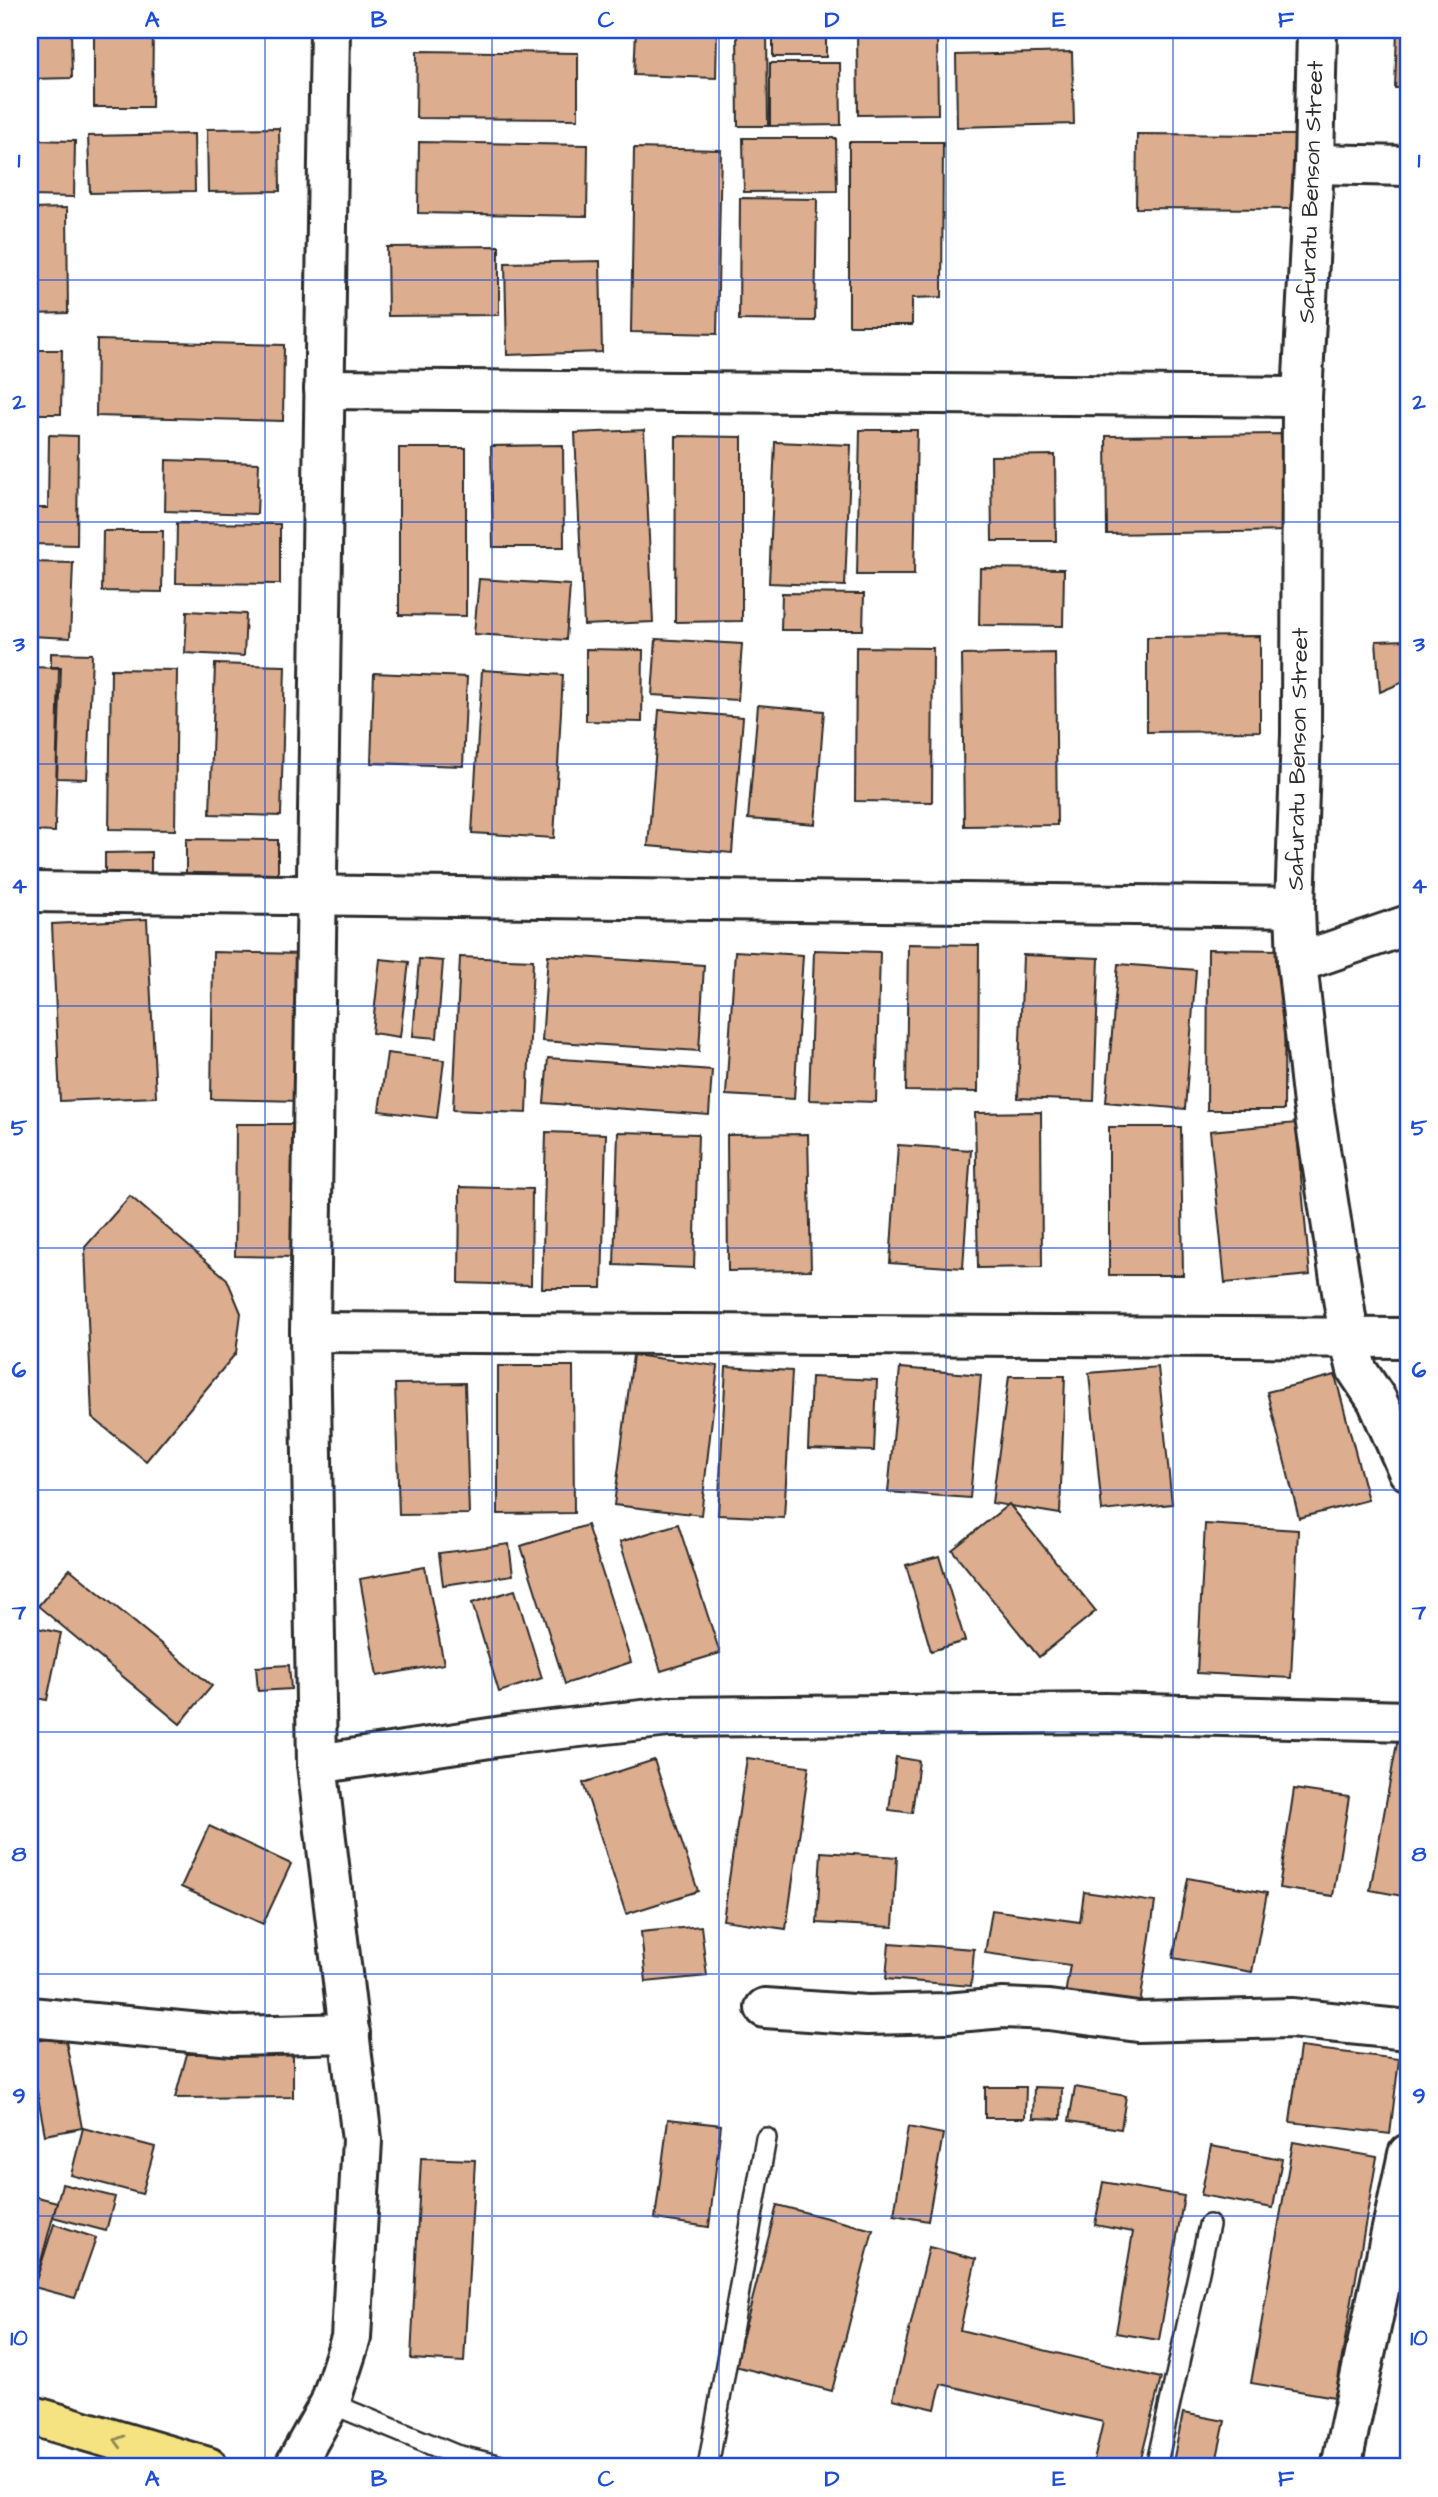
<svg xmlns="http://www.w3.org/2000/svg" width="1438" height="2497" viewBox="0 0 1438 2497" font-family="'Architects Daughter',sans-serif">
  <rect width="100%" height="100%" fill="#fff"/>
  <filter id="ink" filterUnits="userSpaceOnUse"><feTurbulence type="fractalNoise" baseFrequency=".0143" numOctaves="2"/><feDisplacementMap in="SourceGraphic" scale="14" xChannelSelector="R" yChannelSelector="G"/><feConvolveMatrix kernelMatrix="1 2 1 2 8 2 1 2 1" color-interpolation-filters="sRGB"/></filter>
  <g filter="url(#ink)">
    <g fill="#dcad8e" stroke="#2b2b2b" stroke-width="2">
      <path d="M 30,30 L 71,30 L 72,78 L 30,79 Z"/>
      <path d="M 94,30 L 153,30 L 152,107 L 94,107 Z"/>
      <path d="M 636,30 L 717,30 L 716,78 L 634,75 Z"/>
      <path d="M 737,30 L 767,30 L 768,126 L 738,126 Z"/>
      <rect x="773" y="30" width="53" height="27"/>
      <path d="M 857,30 L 937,30 L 938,114 L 858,115 Z"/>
      <path d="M 1397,30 L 1408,30 L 1408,88 L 1395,88 Z"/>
      <path d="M 417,51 L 578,53 L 578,119 L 416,118 Z"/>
      <path d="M 1072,52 L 1074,124 L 957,127 L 956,55 Z"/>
      <path d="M 770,63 L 840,63 L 841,125 L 770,126 Z"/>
      <path d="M 279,128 L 280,191 L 208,192 L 207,129 Z"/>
      <path d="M 194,134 L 195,191 L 90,193 L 88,136 Z"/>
      <path d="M 1137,134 L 1297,135 L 1296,209 L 1136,208 Z"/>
      <path d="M 743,138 L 836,138 L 837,191 L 744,192 Z"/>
      <path d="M 30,140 L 75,141 L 74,197 L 30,196 Z"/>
      <path d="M 419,142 L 588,145 L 587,216 L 418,213 Z"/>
      <path d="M 849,142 L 943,142 L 942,297 L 912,298 L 912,325 L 849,325 Z"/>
      <path d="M 634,148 L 721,150 L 717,334 L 631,332 Z"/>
      <path d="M 740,198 L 817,199 L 815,321 L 739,320 Z"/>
      <path d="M 67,208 L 68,313 L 30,314 L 30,209 Z"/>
      <path d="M 499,246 L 499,315 L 388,316 L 387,247 Z"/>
      <path d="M 600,261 L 602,352 L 507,355 L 505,263 Z"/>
      <path d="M 97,340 L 284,345 L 283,421 L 96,416 Z"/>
      <path d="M 30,350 L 62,350 L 61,414 L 30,414 Z"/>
      <path d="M 644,430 L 653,622 L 584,625 L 575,433 Z"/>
      <path d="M 860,430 L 917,430 L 914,575 L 857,575 Z"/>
      <path d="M 1287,434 L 1288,531 L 1107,534 L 1106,436 Z"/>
      <path d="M 49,435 L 78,436 L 77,545 L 30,544 L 30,508 L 48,508 Z"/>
      <path d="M 676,436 L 742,437 L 742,621 L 675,622 Z"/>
      <rect x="30" y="437" width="5" height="17"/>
      <path d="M 775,442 L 851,445 L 845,586 L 769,583 Z"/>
      <path d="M 563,445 L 564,547 L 493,547 L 491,446 Z"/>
      <path d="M 399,448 L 466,448 L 466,616 L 399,615 Z"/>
      <path d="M 1055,455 L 1056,541 L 992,541 L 991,456 Z"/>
      <path d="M 166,460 L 259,463 L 257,514 L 165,511 Z"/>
      <path d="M 177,523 L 280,524 L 280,584 L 176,583 Z"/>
      <path d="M 103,531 L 163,531 L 162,592 L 102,591 Z"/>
      <path d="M 30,562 L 73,563 L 70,638 L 30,636 Z"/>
      <path d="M 980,568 L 1064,569 L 1063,626 L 979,625 Z"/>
      <path d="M 479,579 L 570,585 L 566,640 L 474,634 Z"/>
      <path d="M 782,593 L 864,594 L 863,630 L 781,630 Z"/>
      <path d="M 187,611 L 246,614 L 244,656 L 185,653 Z"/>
      <path d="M 1260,636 L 1260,731 L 1147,732 L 1147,637 Z"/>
      <path d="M 656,639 L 742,644 L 738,700 L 652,695 Z"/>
      <path d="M 1408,640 L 1408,680 L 1380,692 L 1376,641 Z"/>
      <path d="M 856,647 L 933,648 L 932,802 L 855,801 Z"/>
      <path d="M 586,649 L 643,650 L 642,722 L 586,721 Z"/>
      <path d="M 51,653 L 92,654 L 87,779 L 57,778 L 61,667 L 51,667 Z"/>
      <path d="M 1055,653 L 1057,825 L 964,826 L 962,655 Z"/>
      <path d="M 215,664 L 285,666 L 281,816 L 210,814 Z"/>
      <path d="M 30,667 L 59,668 L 55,832 L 30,831 Z"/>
      <path d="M 111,669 L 177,670 L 175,830 L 109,829 Z"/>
      <path d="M 482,670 L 563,675 L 554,838 L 472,833 Z"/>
      <path d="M 374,673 L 467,677 L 463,766 L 371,763 Z"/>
      <path d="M 758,705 L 824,711 L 815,824 L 748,819 Z"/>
      <path d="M 659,710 L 743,717 L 732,853 L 648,846 Z"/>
      <path d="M 186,839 L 278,840 L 278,880 L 186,879 Z"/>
      <path d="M 151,852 L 151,874 L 105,875 L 105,853 Z"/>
      <path d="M 147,919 L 156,1097 L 60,1101 L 52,924 Z"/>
      <path d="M 908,944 L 979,945 L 978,1092 L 906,1091 Z"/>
      <path d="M 1208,949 L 1285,950 L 1284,1110 L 1207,1110 Z"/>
      <path d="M 814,950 L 880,952 L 876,1102 L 809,1100 Z"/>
      <path d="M 735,951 L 803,955 L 794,1099 L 726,1095 Z"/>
      <path d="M 213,952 L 303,954 L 301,1101 L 211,1099 Z"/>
      <path d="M 548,955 L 704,965 L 699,1051 L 542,1041 Z"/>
      <path d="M 1023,955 L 1099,958 L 1094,1101 L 1018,1098 Z"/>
      <path d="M 460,957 L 533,960 L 527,1113 L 453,1110 Z"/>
      <path d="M 380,959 L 409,962 L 400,1037 L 372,1033 Z"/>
      <path d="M 419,959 L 443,961 L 437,1038 L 413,1036 Z"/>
      <path d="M 1118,964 L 1196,970 L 1185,1109 L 1106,1102 Z"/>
      <path d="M 387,1053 L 444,1060 L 437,1118 L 379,1111 Z"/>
      <path d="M 548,1058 L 712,1070 L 709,1115 L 544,1103 Z"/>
      <path d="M 1041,1112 L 1042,1267 L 978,1268 L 975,1113 Z"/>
      <path d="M 1296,1123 L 1310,1275 L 1225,1283 L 1210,1131 Z"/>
      <path d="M 236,1124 L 299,1124 L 297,1257 L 235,1256 Z"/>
      <path d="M 1109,1127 L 1181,1127 L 1183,1275 L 1109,1275 Z"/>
      <path d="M 546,1132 L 606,1134 L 602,1288 L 542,1288 Z"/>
      <path d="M 618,1132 L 698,1134 L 694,1268 L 614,1265 Z"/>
      <path d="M 808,1134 L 811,1270 L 728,1271 L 727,1135 Z"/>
      <path d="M 898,1145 L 971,1150 L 963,1268 L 890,1263 Z"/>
      <path d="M 460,1187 L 532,1189 L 531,1285 L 459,1283 Z"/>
      <path d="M 130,1196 L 227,1279 L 241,1313 L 236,1353 L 146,1461 L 92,1417 L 85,1247 Z"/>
      <path d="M 633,1355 L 718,1366 L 701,1515 L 614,1505 Z"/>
      <path d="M 498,1366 L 573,1366 L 574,1513 L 498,1514 Z"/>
      <path d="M 726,1367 L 792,1371 L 784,1518 L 718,1515 Z"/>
      <path d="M 1158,1367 L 1172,1504 L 1102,1511 L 1089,1373 Z"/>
      <path d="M 900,1368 L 981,1375 L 970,1498 L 888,1492 Z"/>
      <path d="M 1335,1375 L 1368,1500 L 1299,1518 L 1267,1392 Z"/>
      <path d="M 1009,1376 L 1065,1376 L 1060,1514 L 992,1503 Z"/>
      <path d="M 811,1377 L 877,1380 L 874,1451 L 808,1449 Z"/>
      <path d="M 465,1383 L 469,1514 L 399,1515 L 395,1384 Z"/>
      <path d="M 1009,1504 L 1096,1611 L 1039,1657 L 952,1550 Z"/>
      <path d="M 678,1524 L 720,1653 L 661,1671 L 620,1542 Z"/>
      <path d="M 1205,1524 L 1298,1530 L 1291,1678 L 1197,1673 Z"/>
      <path d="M 587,1525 L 631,1662 L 565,1684 L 521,1546 Z"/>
      <path d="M 509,1544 L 513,1575 L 443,1585 L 439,1553 Z"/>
      <path d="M 939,1556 L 965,1641 L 931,1651 L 906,1565 Z"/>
      <path d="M 425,1567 L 444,1664 L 377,1676 L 360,1579 Z"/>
      <path d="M 70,1569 L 212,1686 L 180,1724 L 38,1606 Z"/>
      <path d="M 515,1590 L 542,1678 L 499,1692 L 472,1603 Z"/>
      <path d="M 33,1627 L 61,1633 L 47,1700 L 30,1697 L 30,1643 Z"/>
      <path d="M 289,1665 L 291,1689 L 258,1691 L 256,1667 Z"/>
      <path d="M 1397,1743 L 1408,1745 L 1408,1897 L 1370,1890 Z"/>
      <path d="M 896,1757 L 919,1761 L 912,1813 L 889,1810 Z"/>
      <path d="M 747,1758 L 809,1766 L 786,1929 L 723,1920 Z"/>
      <path d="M 654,1760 L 698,1891 L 626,1914 L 583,1783 Z"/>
      <path d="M 1294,1789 L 1349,1797 L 1333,1896 L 1279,1888 Z"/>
      <path d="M 209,1826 L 291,1864 L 263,1924 L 181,1887 Z"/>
      <path d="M 821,1852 L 897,1857 L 893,1927 L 817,1923 Z"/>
      <path d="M 1188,1878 L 1267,1893 L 1252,1972 L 1173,1958 Z"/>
      <path d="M 1084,1892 L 1155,1902 L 1140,2005 L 1065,1995 L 1070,1965 L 985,1953 L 992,1910 L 1080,1922 Z"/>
      <path d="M 701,1926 L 707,1976 L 646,1982 L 641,1932 Z"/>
      <path d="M 889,1943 L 974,1949 L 971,1986 L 886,1979 Z"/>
      <path d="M 65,2036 L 82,2128 L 45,2135 L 30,2054 L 30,2042 Z"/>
      <path d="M 1300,2047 L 1399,2059 L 1390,2134 L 1290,2122 Z"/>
      <path d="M 187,2054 L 293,2054 L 293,2097 L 175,2098 Z"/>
      <path d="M 985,2087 L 1026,2087 L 1025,2118 L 985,2118 Z"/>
      <path d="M 1034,2087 L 1062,2088 L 1061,2119 L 1033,2118 Z"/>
      <path d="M 1075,2087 L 1126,2096 L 1121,2129 L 1069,2121 Z"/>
      <path d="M 668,2119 L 721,2125 L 709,2227 L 655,2219 Z"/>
      <path d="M 908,2127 L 943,2134 L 928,2221 L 894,2215 Z"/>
      <path d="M 83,2128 L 155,2147 L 142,2194 L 71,2175 Z"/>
      <path d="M 1293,2142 L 1377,2157 L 1335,2397 L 1251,2383 Z"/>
      <path d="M 1211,2146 L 1282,2159 L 1273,2208 L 1201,2195 Z"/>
      <path d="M 421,2158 L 475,2160 L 464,2362 L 411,2359 Z"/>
      <path d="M 1103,2182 L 1184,2196 L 1159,2340 L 1116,2333 L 1133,2232 L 1095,2225 Z"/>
      <path d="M 62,2184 L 115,2197 L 106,2231 L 53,2217 Z"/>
      <path d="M 30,2195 L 57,2202 L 34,2287 L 30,2285 Z"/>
      <path d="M 777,2205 L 873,2230 L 832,2391 L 735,2366 Z"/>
      <path d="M 54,2224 L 96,2238 L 75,2298 L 34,2287 Z"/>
      <path d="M 929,2247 L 976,2259 L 960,2330 L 1161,2378 L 1139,2467 L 1093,2465 L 1103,2422 L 941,2384 L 935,2409 L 893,2399 Z"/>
      <path d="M 1183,2413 L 1225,2421 L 1215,2467 L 1172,2467 Z"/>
    </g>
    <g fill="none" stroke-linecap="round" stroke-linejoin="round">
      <g stroke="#2b2b2b" stroke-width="24">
        <g id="service">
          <path d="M 330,2403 L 456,2455 L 505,2467"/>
          <path d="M 708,2467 L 766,2138"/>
          <path d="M 1156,2467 L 1209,2225"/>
        </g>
      </g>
      <g stroke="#2b2b2b" stroke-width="44">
        <g id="minor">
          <path d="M 1317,30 L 1314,164 L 1302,397 L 1301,734 L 1295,907 L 1297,963 L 1313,1104 L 1349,1337 L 1357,1370 L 1377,1400 L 1408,1471"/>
          <path d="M 1314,164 L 1408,166"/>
          <path d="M 324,389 L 1302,397"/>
          <path d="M 30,892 L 1295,907"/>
          <path d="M 1297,963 L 1408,925"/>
          <path d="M 310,1332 L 1408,1338"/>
          <path d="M 317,1764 L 516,1734 L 669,1717 L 1106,1713 L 1408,1721"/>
          <path d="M 765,2008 L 867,2015 L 946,2013 L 1003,2008 L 1049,2010 L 1138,2022 L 1291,2018 L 1408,2030"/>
          <path d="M 30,2017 L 233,2036 L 350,2033"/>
          <path d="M 294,2467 L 330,2403 L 351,2338 L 362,2140 L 317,1764 L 310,1332 L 330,30"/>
          <path d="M 1341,2467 L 1408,2154"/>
        </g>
      </g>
      <g stroke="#2b2b2b" stroke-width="44">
        <path id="trunk" d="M 30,2415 L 208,2467"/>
      </g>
      <use href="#service" stroke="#fff" stroke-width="19"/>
      <use href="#minor" stroke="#fff" stroke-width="38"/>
      <use href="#trunk" stroke="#f5e382" stroke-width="38"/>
    </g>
    <defs><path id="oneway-chevron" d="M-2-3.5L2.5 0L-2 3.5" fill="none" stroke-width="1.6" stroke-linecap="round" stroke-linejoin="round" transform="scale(1.75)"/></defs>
    <use stroke="#908756" href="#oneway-chevron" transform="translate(119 2441) rotate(-164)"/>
  </g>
  <path fill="none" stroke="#1d4ed8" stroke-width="2" stroke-opacity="0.55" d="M 265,30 L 265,2467M 492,30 L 492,2467M 719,30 L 719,2467M 946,30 L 946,2467M 1173,30 L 1173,2467M 30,280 L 1408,280M 30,522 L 1408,522M 30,764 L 1408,764M 30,1006 L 1408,1006M 30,1248 L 1408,1248M 30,1490 L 1408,1490M 30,1732 L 1408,1732M 30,1974 L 1408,1974M 30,2216 L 1408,2216"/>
  <g text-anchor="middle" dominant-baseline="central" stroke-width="6" stroke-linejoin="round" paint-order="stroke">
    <g font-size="23" fill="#2b2b2b" stroke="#fff">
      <text transform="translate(1311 192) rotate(-88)">Safuratu Benson Street</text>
      <text transform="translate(1298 759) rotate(-89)">Safuratu Benson Street</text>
    </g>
  </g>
  <rect width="1438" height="2497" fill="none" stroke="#fff" stroke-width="77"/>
  <rect x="38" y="38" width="1362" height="2420" fill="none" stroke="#1d4ed8" stroke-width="2.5"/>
  <g font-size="23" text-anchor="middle" font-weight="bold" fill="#1d4ed8">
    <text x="152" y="27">A</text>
    <text x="379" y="27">B</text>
    <text x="606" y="27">C</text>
    <text x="832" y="27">D</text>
    <text x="1059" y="27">E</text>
    <text x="1286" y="27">F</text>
    <text x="19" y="167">1</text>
    <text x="1419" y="167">1</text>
    <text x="19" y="409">2</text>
    <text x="1419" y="409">2</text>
    <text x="19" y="651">3</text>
    <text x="1419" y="651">3</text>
    <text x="19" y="893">4</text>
    <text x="1419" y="893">4</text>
    <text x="19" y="1135">5</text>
    <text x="1419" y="1135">5</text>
    <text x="19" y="1377">6</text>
    <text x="1419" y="1377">6</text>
    <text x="19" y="1619">7</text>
    <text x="1419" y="1619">7</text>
    <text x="19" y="1861">8</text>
    <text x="1419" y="1861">8</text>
    <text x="19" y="2103">9</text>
    <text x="1419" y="2103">9</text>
    <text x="19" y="2345">10</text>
    <text x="1419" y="2345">10</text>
    <text x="152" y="2486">A</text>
    <text x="379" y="2486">B</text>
    <text x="606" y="2486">C</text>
    <text x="832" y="2486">D</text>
    <text x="1059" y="2486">E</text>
    <text x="1286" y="2486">F</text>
  </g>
</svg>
